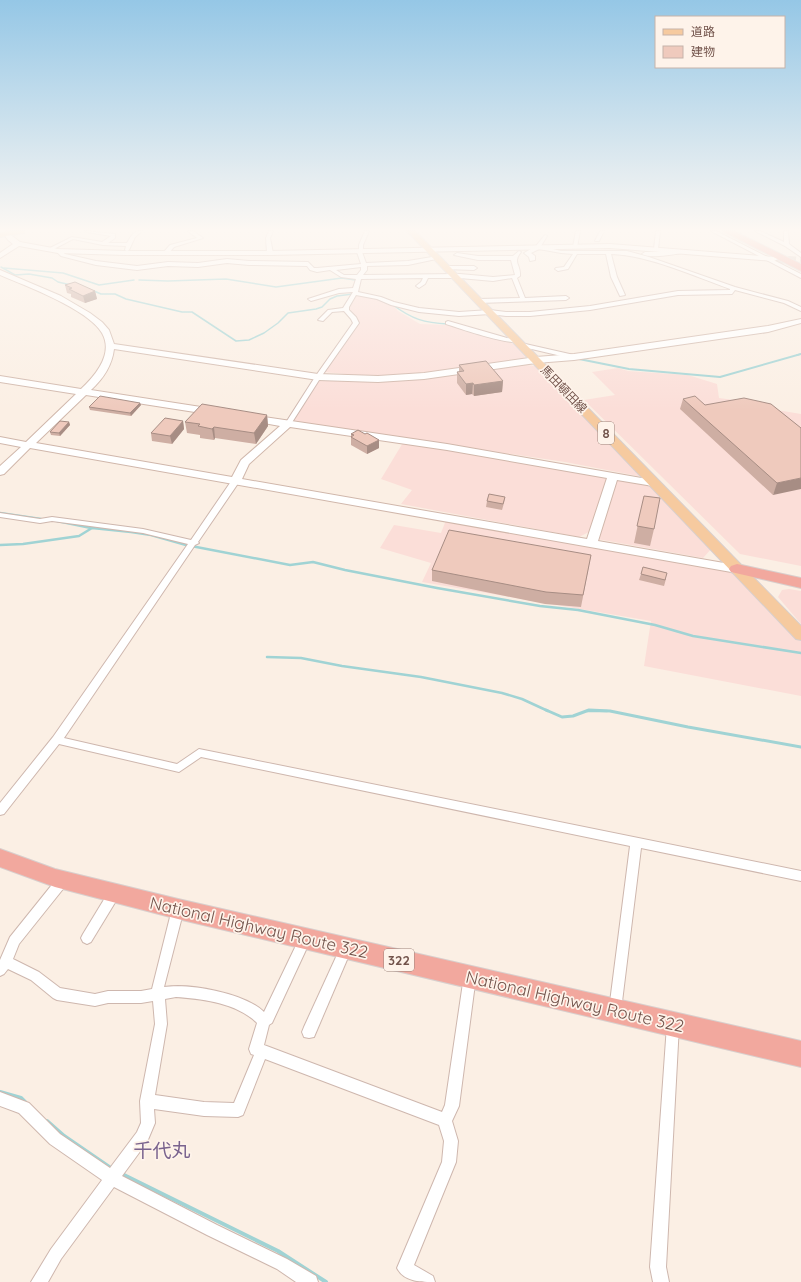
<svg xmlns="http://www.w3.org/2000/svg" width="801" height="1282" viewBox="0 0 801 1282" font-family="Quicksand,'Noto Sans JP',sans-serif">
  <rect width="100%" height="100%" fill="#fbefe4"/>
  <g fill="#fbded8">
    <path d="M 355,295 L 377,299 L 393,305 L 398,311 L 420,324 L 448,325 L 518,345 L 526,355 L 521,361 L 436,372 L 367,376 L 323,372 L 357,323 L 348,310 L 348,307 Z"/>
    <path d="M 526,365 L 536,366 L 642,474 L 638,476 L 565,462 L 293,422 L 319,378 L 413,378 Z"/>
    <path d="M 618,368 L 628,371 L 688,375 L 717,384 L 719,398 L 763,404 L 771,409 L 801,414 L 801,566 L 740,554 L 584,400 L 615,395 L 592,372 Z"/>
    <path d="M 404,441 L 611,475 L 591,531 L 579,537 L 401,504 L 412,490 L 381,479 Z"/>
    <path d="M 614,477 L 651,483 L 712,548 L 703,558 L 597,539 Z"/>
    <path d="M 446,520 L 734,571 L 801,641 L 801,696 L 644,666 L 651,621 L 422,582 L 431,563 L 380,548 L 394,525 L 441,533 Z"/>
    <path d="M 789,589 L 801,591 L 801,624 L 778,597 L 782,590 Z"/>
  </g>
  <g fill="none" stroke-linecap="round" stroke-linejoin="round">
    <g stroke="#a0d3d4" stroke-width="1.5">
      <path d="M 1,267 L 15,275 L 29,274 L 52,278 L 58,282 L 71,285"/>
      <path d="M 4,268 L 63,273 L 99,285 L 134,280"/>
      <path d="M 139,280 L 168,281 L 226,279 L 276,287 L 342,278 L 355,280"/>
      <path d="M 94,291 L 101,294 L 115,294 L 126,299 L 182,312 L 192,312 L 236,341 L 249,340 L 264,333 L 278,323 L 288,313 L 316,309 L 322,307 L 330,299 L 337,296 L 353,294"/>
      <path d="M 393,305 C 412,319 424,323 448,324"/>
      <path d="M 797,355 L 801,354"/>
    </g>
    <path stroke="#a0d3d4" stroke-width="2" d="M 579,359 L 629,369 L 720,377 L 801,354"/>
    <g stroke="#a0d3d4" stroke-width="2.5">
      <path d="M 0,513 L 41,519"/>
      <path d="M 57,521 L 91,528"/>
      <path d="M 0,545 L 23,544 L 79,536 L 92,528 L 131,532 L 151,535 L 186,545 L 290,565 L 313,562 L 345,570 L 437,588 L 540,606 L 578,610 L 655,625 L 693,636 L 801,653"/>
      <path d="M 267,657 L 301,658 L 342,666 L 421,677 L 502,693 L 522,699 L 548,711"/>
      <path d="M 587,711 L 607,711"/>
    </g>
    <path stroke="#a0d3d4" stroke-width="3" d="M 546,710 L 562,717 L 573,716 L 589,710 L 610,711 L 688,727 L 801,747"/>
    <g stroke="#a0d3d4" stroke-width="4">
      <path d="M 0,1092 L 21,1098 L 25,1102"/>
      <path d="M 47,1121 L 64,1136 L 112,1169"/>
      <path d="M 120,1173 L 278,1251 L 326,1282"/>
    </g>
    <path stroke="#d9c8be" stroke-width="8" stroke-dasharray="8 4" stroke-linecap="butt" d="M 776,259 L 801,261"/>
    <g stroke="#ceb7ae" stroke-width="2">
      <g id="street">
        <path d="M 85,231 L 115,234 L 115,238 L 108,243 L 127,243 C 131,236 134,230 142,231 L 135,237 L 129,250 L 127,251 L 125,250 L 126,246 L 103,245 L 73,239 L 50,251 L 46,250 L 72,237 L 102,242 L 111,236 L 87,232 Z"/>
        <path d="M 188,231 L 193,231 L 203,238 L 174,247 L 168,254 L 164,254 L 163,253 L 170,245 L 197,238 Z"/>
        <path d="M 269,231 L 273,231 L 270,238 L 273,253 L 270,255 L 267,253 L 266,238 Z"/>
        <path d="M 365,231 L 369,231 L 363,245 L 363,251 L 362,252 L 366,263 L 408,261 L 438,256 L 441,258 L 408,265 L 367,266 L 367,270 L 363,275 L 460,274 L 493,277 L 515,275 L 511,260 L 478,260 L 454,255 L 457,253 L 478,256 L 513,256 L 519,251 L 521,252 C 512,263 521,264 520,276 L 517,278 L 525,298 L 566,296 L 569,298 L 566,300 L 478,303 L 475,301 L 478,299 L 520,298 L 512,278 L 493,281 L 460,278 L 428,278 L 425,284 L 419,288 L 416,286 L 421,282 L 423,278 L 361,279 L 358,292 L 381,297 L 394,302 L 419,308 L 459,312 L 490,310 L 506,312 L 530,312 L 590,306 L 678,291 L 730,290 L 730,289 C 694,276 648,255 611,254 L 617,277 L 625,295 L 620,296 L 611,277 L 606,254 L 577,254 L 568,269 L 558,271 L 555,269 L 556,268 L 564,267 L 573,254 L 561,253 L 539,249 L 531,253 L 535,256 L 535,260 L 530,261 L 529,257 L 524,253 L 536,246 L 545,235 L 547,236 L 541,246 L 561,251 L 627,251 L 649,257 L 735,287 L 788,301 L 801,307 L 801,311 L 784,303 L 735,290 L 732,294 L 678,295 L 590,310 L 530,316 L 506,316 L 490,314 L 459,316 L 419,312 L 391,305 L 377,299 L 356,295 L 349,307 L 349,310 L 356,317 L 359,323 L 321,377 L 291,424 L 288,426 L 285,424 L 315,377 L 353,323 L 351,319 L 344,311 L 332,312 L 323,321 L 318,320 L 328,310 L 343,308 L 353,292 L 339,293 L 311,301 L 308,299 L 339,289 L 353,288 L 356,279 L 341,277 L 330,270 L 317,272 L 310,270 L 307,266 L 249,265 L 227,263 L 198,267 L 168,266 L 137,270 L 96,265 L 61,256 L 56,251 L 60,250 L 65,254 L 96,261 L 137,266 L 168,262 L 198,263 L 227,259 L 249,261 L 308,262 L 314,268 L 317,268 L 361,264 L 357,252 L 359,251 L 359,245 ZM 361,267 L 361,270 L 357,275 L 344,275 L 336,270 Z"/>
        <path d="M 576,231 L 580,231 L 577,247 L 575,248 L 573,247 Z"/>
        <path d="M 600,231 L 604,231 L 599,241 L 595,241 Z"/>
        <path d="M 656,231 L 660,231 L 658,249 L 656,250 L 654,249 Z"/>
        <path d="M 711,231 L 716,231 L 801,274 L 801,278 Z"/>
        <path d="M 755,231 L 760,231 L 784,242 L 784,231 L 788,231 L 789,244 L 801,253 L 801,257 L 785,246 Z"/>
        <path d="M 685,250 L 687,250 L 687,252 C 677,254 651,259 642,254 L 645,252 L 662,252 Z"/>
        <path d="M 446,266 L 474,266 L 477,268 L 474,270 L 444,269 L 444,267 Z"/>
        <path d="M 448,321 L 507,338 L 520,340 L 521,341 C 513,347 458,328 446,324 L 446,322 Z"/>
        <path d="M 521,343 L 574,355 L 577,357 L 574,359 L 519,346 L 518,345 Z"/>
        <path d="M 232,480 L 238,480 L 239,482 L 198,542 L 199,543 L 195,545 L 64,738 L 177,764 L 199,749 L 801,871 L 801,881 L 641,848 L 621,1010 L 620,1014 L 615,1016 L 610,1014 L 609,1010 L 630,846 L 201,757 L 179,772 L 59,744 L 4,814 L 0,815 L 0,803 L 53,737 L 188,544 L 143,533 L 52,521 L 40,523 L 0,517 L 0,513 L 40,519 L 52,517 L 143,529 L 191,540 Z"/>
        <path d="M 63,875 L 67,876 L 69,880 L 67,884 L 19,944 L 13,959 L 39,972 L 60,988 L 95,994 L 108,991 L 141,991 L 152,989 L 172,909 L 174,905 L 178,904 L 182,905 L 184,909 L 164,987 C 190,983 245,993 264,1012 L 301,935 L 305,933 L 309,935 L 311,939 L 272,1023 L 269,1025 L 264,1045 L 442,1112 L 445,1105 L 464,976 L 466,972 L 470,970 L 474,972 L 476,976 L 459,1106 L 452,1121 L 458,1141 L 456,1162 L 414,1265 L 433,1276 L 435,1282 C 421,1282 404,1282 397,1268 L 442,1162 L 444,1141 L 439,1125 L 265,1059 L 243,1115 L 238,1117 L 204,1116 L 154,1109 L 155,1123 L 147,1142 L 122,1176 L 217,1225 L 287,1259 L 316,1276 L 318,1282 L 296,1282 L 277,1269 L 207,1235 L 114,1187 L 61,1259 L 48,1282 L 31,1282 L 51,1249 L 102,1180 L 50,1144 L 19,1113 L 0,1106 L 0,1092 L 29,1103 L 60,1134 L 110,1168 L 137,1132 L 141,1123 L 140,1101 L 155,1024 L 153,1001 L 141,1003 L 108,1003 L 95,1006 L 57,1000 L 53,998 L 31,980 L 8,969 L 4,974 L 0,976 L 0,960 L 10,937 L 59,876 ZM 176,997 C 203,999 237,1003 257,1023 L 249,1049 L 251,1054 L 254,1055 L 234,1103 L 204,1102 L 155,1095 L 167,1024 L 165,999 Z"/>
        <path d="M 115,887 L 119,888 L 121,892 L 119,896 L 91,942 L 87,944 L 83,942 L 81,938 L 83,934 L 111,888 Z"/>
        <path d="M 346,942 L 350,944 L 352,948 L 314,1037 L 309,1038 L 304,1037 L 302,1032 L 304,1027 L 342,944 Z"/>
        <path d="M 673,1019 L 678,1021 L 679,1025 L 666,1267 L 669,1282 L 653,1282 L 650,1267 L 667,1025 L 668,1021 Z"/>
      </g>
    </g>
    <g stroke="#d0b7ab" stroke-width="2">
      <g id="secondary">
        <path d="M 7,232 L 20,242 L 58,249 L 125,251 L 270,251 L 610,244 L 774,257 L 778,259 L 774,261 L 610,248 L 270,255 L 125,255 L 58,253 L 19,246 L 0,258 L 0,253 L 13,244 L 8,240 L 4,234 Z"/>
        <path d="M 0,270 L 61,296 L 90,313 L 102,322 L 109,330 L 114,344 L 318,374 L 378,376 L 424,373 L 536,357 L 574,354 L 768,326 L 801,319 L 801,323 L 768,332 L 574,360 L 536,363 L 424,379 L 378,382 L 318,380 L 114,349 C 112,366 103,379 91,390 L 214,409 L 219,412 L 214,415 L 86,395 L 36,443 L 232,477 L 241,460 L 280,426 L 248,420 L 246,418 L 248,416 L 251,415 L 447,444 L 653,480 L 658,483 L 653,486 L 617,480 L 598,541 L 741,566 L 743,569 L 741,572 L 737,573 L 30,448 L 4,474 L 0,475 L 0,466 L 21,447 L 0,443 L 0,437 L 26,442 L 76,394 L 0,382 L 0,376 L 81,389 C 95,376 114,354 102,333 C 88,309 26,286 0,275 ZM 290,427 L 447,450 L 607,478 L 587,539 L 242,479 L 249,464 Z"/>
      </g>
    </g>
    <g stroke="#d8cfcd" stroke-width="2">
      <g id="primary">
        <path d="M 10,231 L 25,231 L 24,233 L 0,237 L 0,233 Z"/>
        <path d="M 407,231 L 415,231 L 801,626 L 801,640 L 796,639 Z"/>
      </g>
    </g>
    <g stroke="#d8cfcd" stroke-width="2">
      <g id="highway">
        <path d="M 722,231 L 734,231 L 801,264 L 801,271 Z"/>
        <path d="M 737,564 L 801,578 L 801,588 L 731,572 L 729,569 L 731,566 Z"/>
        <path d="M 0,849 L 55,869 L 178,899 L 801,1041 L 801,1067 L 178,919 L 55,887 L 0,867 Z"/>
      </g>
    </g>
    <use href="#street" fill="#fff" fill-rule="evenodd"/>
    <use href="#secondary" fill="#fff" fill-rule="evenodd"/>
    <use href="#primary" fill="#f6ca9f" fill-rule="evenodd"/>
    <use href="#highway" fill="#f2a89e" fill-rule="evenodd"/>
  </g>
  <g fill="#ceaea3">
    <path d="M 65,285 L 95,291 L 97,299 L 85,303 L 71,297 L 71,294 L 67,293 Z"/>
    <path d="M 459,365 L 503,381 L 502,392 L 474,396 L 472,394 L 466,395 L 457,383 L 457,372 L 459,372 Z"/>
    <path d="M 683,399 L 705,405 L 801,428 L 773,495 L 680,409 Z"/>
    <path d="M 140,403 L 141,405 L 131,416 L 90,410 L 89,407 Z"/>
    <path d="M 267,415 L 268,426 L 256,444 L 215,438 L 214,440 L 200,438 L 200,435 L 187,433 L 185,422 Z"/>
    <path d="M 183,421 L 184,429 L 172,444 L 152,441 L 151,433 Z"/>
    <path d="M 69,422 L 70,425 L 60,436 L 51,435 L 50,432 Z"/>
    <path d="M 351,434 L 365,434 L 379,440 L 379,448 L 367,454 L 351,445 Z"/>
    <path d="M 644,496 L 654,529 L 650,546 L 634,543 Z"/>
    <path d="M 505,497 L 504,503 L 502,510 L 486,507 L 487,501 Z"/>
    <path d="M 591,555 L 581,607 L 545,604 L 432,581 L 432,570 Z"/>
    <path d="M 641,574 L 666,579 L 664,586 L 639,580 Z"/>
  </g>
  <g fill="#a78d84">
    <path d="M 95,291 L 97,299 L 85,303 L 83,296 Z"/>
    <path d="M 503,381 L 502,392 L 474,396 L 474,385 Z"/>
    <path d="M 473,383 L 472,394 L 466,395 L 466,384 Z"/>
    <path d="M 140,403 L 141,405 L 131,416 L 130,413 Z"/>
    <path d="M 267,415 L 268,426 L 256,444 L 254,433 Z"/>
    <path d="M 183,421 L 184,429 L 172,444 L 170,436 Z"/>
    <path d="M 69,422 L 70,425 L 60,436 L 59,433 Z"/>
    <path d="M 214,427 L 215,438 L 214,440 L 212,429 Z"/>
    <path d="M 379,440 L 379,448 L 367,454 L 367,446 Z"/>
    <path d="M 801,478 L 801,489 L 773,495 L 777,483 Z"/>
  </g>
  <g fill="#efcabd" stroke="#a78d84">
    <path d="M 75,282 L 95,291 L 83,296 L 69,289 L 72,288 L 65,285 Z"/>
    <path d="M 486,361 L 503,381 L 474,385 L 473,383 L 466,384 L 457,372 L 464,371 L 459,365 Z"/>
    <path d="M 100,396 L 140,403 L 130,413 L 89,407 Z"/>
    <path d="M 695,396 L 705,405 L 744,398 L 771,404 L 801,428 L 801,478 L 777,483 L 683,399 Z"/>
    <path d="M 202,404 L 267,415 L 254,433 L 214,427 L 212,429 L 198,426 L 200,424 L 185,422 Z"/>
    <path d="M 165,418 L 183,421 L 170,436 L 151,433 Z"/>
    <path d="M 60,421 L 69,422 L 59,433 L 50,432 Z"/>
    <path d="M 358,430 L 365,434 L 367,433 L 379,440 L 367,446 L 351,437 L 354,435 L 351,434 Z"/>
    <path d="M 489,494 L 505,497 L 503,504 L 487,501 Z"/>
    <path d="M 644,496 L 660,498 L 654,529 L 637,526 Z"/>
    <path d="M 449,530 L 591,555 L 583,595 L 546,592 L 432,570 Z"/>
    <path d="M 643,567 L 667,573 L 665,580 L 641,574 Z"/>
  </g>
  <linearGradient id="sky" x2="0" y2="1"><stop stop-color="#95c7e6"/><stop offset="0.56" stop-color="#fdf8f3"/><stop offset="1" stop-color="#fdf8f3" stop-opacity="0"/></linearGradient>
  <rect width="801" height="410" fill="url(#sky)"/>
  <g text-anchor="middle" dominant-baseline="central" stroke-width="3.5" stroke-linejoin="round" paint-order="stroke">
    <g font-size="12" fill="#72534b" stroke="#fef3ea">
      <text transform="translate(564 389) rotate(46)">馬田頓田線</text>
    </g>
    <g fill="#fef3ea" stroke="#9c837b" stroke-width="1">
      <rect x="598" y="422" width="16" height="22" rx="3"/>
      <rect x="384" y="949" width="30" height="22" rx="3"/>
    </g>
    <g font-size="13" font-weight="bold" fill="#72534b">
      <text x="606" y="433">8</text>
      <text x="399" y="960">322</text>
    </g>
    <g font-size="17" fill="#72534b" stroke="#fef3ea">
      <text transform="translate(259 927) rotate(13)">National Highway Route 322</text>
      <text transform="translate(575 1001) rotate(13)">National Highway Route 322</text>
    </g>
    <g font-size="19" fill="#7a638e" stroke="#fef3ea">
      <text x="162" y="1150">千代丸</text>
    </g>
  </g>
  <rect x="655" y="16" width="130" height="52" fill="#fef3ea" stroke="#c6b3aa"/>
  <rect x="663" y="29" width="20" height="6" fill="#f6ca9f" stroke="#c6b3aa"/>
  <text x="691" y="36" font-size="12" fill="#72534b">道路</text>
  <rect x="663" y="46" width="20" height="12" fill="#efcabd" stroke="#c6b3aa"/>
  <text x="691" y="56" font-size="12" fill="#72534b">建物</text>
</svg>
